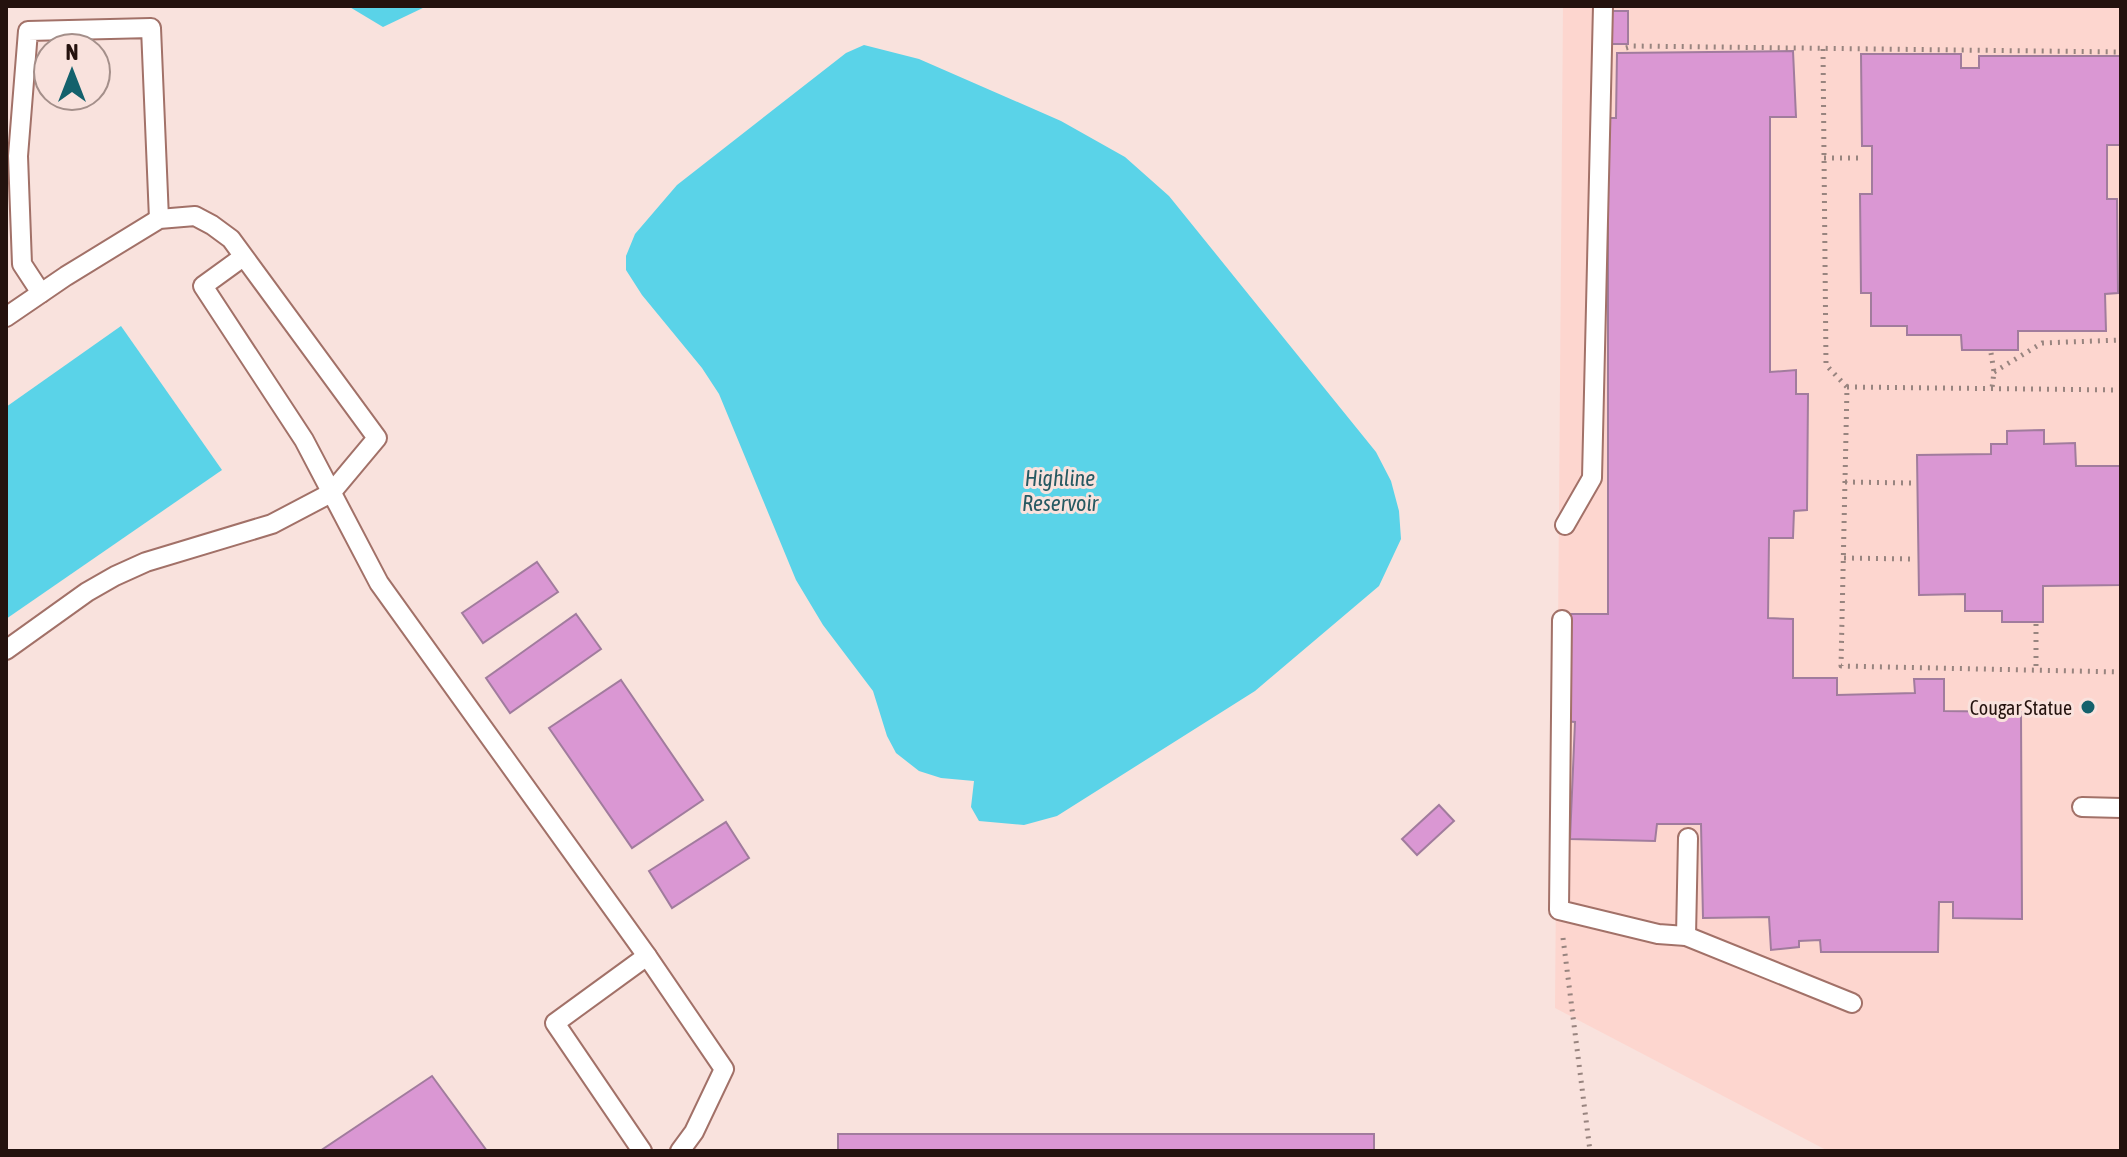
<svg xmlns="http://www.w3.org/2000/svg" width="2127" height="1157" viewBox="0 0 2127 1157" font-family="'Asap Condensed',sans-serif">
  <rect width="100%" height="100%" fill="#f9e2dd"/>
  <path fill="#fdd6cf" d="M 1563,6 L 2121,6 L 2121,1151 L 1828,1151 L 1555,1008 Z"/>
  <g fill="#5ad3e8">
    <path d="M 348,6 L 427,6 L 383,27 Z"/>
    <path d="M 864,45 L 919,59 L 1061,121 L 1125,157 L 1169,196 L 1376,452 L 1391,481 L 1399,511 L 1401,539 L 1379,586 L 1255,691 L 1057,816 L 1024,825 L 979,821 L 971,807 L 974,781 L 941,778 L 919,771 L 896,753 L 887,736 L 873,691 L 823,625 L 796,580 L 719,394 L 702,368 L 642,295 L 626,270 L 626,256 L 635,234 L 677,185 L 846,53 Z"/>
    <path d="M 121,326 L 222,470 L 6,619 L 6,407 Z"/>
  </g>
  <g fill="#da97d3" stroke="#a17c9d" stroke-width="2">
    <path d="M 1610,11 L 1628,11 L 1628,44 L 1609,44 Z"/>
    <path d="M 1793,51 L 1796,117 L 1770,117 L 1770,372 L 1796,370 L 1796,394 L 1808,394 L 1807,510 L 1794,511 L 1793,538 L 1769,538 L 1768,618 L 1793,619 L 1793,678 L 1837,678 L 1837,695 L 1915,693 L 1914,679 L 1944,679 L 1944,711 L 2021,712 L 2022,919 L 1953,918 L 1953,902 L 1939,902 L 1938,952 L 1821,952 L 1820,940 L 1799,941 L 1799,947 L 1771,950 L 1769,917 L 1703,918 L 1701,824 L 1657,824 L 1655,841 L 1570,839 L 1575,722 L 1564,721 L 1568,614 L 1608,614 L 1608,118 L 1616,118 L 1617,53 Z"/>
    <path d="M 1861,54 L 1961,54 L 1961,68 L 1979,68 L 1979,56 L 2120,56 L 2121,145 L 2107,145 L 2107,199 L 2117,199 L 2118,293 L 2105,294 L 2106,331 L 2018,331 L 2018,350 L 1962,350 L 1961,335 L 1907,335 L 1907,326 L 1871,326 L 1871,293 L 1861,293 L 1860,194 L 1872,194 L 1872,146 L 1862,146 Z"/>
    <path d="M 2120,422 L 2121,422 L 2121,585 L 2043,586 L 2043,622 L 2002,622 L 2002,611 L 1965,611 L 1965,594 L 1919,595 L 1917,455 L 1991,454 L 1991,444 L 2007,444 L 2007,431 L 2044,430 L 2044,444 L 2075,443 L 2076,466 L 2121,466 Z"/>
    <path d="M 537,562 L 558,592 L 483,643 L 462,613 Z"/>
    <path d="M 576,614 L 601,649 L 510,713 L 486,678 Z"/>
    <path d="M 621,680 L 703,800 L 632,848 L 549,728 Z"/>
    <path d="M 1439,805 L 1454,821 L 1417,855 L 1402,839 Z"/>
    <path d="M 726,822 L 749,858 L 672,908 L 649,871 Z"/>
    <path d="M 432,1076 L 487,1151 L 320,1151 Z"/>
    <rect x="838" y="1134" width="536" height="17"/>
  </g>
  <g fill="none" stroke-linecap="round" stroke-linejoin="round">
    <g stroke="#a27168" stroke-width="22">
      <g id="lane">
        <path d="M 243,257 L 203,286 L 304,440 L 379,583 L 647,956 L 724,1069 L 694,1132 L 680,1151"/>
        <path d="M 41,293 L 22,264 L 18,156 L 28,31 L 151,28 L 159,219"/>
        <path d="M 6,317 L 66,276 L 159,219 L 195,216 L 212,225 L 231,239 L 377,438 L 331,493 L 272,524 L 146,562 L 115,576 L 87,592 L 6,650"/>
        <path d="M 1565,525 L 1592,478 L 1603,6"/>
        <path d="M 1562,620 L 1559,910 L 1658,934 L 1686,936 L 1852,1003"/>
        <path d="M 2082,807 L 2121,808"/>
        <path d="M 1686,936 L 1688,838"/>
        <path d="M 642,1151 L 555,1023 L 647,956"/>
      </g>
    </g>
    <g stroke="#98847f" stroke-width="5" stroke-dasharray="2 6" stroke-linecap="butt">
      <path d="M 1626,48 L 1633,46 L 2121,52"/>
      <path d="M 1823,49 L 1826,365 L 1847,387"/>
      <path d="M 1824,158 L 1862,158"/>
      <path d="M 1991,353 L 1994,372 L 1992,388"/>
      <path d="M 1994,372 L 2042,343 L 2121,340"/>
      <path d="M 2121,390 L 1847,387 L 1841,666 L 2121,672"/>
      <path d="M 1845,482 L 1911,483"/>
      <path d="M 1844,558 L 1911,559"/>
      <path d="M 2036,624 L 2036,671"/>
      <path d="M 1563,938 L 1590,1151"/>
    </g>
    <use href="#lane" stroke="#fff" stroke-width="18"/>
  </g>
  <circle fill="#14616c" stroke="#f9e2dd" stroke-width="3" cx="2088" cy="707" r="8"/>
  <g text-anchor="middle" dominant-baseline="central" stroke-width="6" stroke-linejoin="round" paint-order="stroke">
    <g font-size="20" fill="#24120e" stroke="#f9e2dd" text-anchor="end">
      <text x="2072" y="707">Cougar Statue</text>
    </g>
    <g font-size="22" font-style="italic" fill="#265962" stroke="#f9e2dd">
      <text x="1060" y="478">Highline<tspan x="1060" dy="25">Reservoir</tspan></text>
    </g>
  </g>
  <rect width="2127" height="1157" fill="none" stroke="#24120e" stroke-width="16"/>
  <g transform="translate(72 72)"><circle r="38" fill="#f9e2dd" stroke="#a48f8a" stroke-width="2"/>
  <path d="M0-6L14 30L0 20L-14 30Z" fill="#14616c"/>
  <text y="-12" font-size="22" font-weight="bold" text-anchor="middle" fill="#24120e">N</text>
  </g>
</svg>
